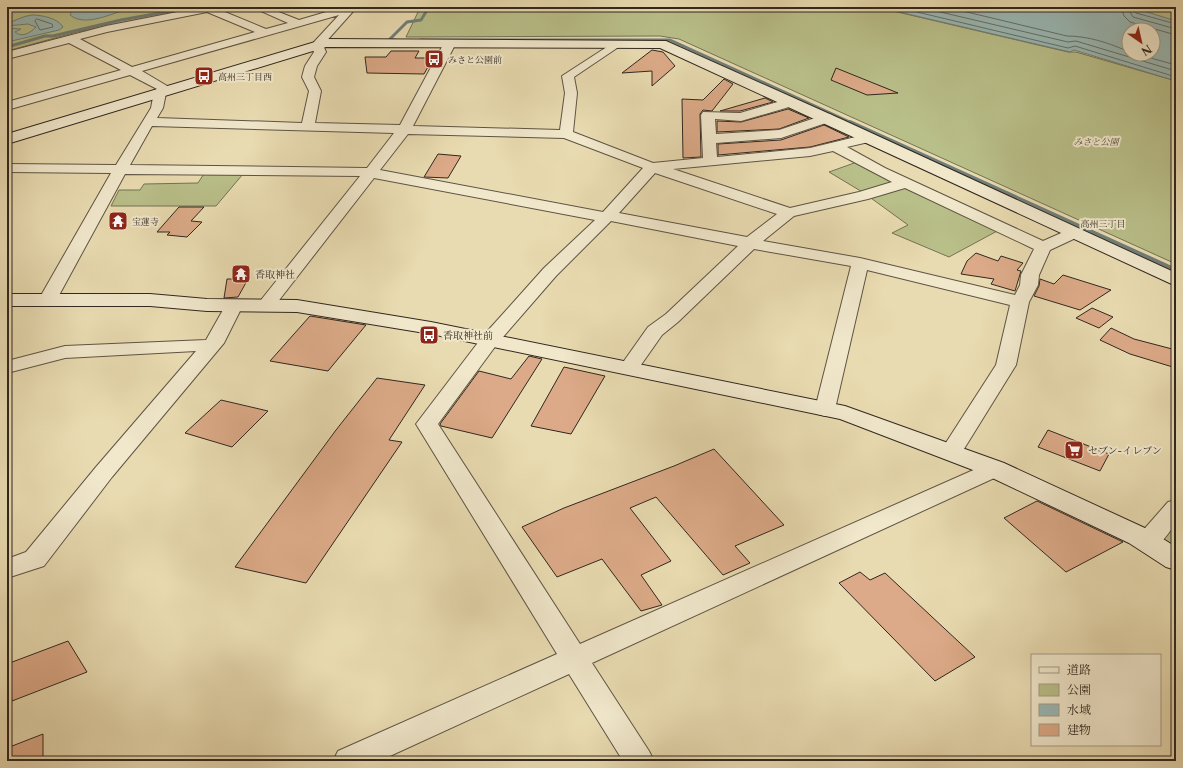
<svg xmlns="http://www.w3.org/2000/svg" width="1183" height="768" viewBox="0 0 1183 768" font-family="'Libre Caslon Text','Noto Serif JP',serif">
  <rect width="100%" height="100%" fill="#e9dbb1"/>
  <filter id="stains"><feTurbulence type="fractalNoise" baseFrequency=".005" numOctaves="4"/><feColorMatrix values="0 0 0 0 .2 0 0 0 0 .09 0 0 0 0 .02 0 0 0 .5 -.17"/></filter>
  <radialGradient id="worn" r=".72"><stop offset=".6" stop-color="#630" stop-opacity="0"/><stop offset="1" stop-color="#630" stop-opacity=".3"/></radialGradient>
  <g fill="#b9bf89" stroke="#747354">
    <path d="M 7,7 L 206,7 L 77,32 L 7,51 Z"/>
    <path d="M 356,7 L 876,7 L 1068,52 L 1076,52 L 1176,81 L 1176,264 L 679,39 L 660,36 L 406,37 L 419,10 L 355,8 Z"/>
    <path d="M 1120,7 L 1176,7 L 1176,24 Z"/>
    <path d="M 857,162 L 999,230 L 949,257 L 892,233 L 908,225 L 864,193 L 829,172 Z"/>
    <path d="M 205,172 L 243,174 L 216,206 L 111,206 L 119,190 L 140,190 L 144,184 L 198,183 Z"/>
    <path d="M 1176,520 L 1176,550 L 1159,540 Z"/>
  </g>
  <g fill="#9ab9b5" stroke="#707f79" fill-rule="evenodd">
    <path d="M 81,7 L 149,7 C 143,8 136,8 130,9 C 113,12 86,28 70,15 L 73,9 Z"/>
    <path d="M 878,7 L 1131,7 L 1176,21 L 1176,81 L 1074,50 L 1070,52 ZM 1129,30 L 1153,30 L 1153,54 L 1129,54 Z"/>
    <path d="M 32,15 C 41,15 58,18 63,27 L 59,30 L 7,42 L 7,39 L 12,36 L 7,34 L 7,28 L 21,29 L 15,32 C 22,38 30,33 36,27 L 28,24 L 7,26 L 7,23 C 16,21 22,16 32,15 Z"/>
  </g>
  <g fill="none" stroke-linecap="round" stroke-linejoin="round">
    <g stroke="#65706a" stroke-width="1">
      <path d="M 896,7 L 1068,48 L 1075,46 L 1176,77"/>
      <path d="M 919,7 L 1068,42 L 1076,41 L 1176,71"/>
      <path d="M 946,7 L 1067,36 C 1088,36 1110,43 1129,52"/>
      <path d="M 1121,7 L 1124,16 L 1130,22 L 1176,35"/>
      <path d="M 1127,7 L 1133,17 L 1176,29"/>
      <path d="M 1132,7 L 1136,13 L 1176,24"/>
      <path d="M 37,19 L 52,24 L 53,27 L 40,30 L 35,21 Z"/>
      <path d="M 1136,54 L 1176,65"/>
    </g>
    <g stroke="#707f79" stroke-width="3">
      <path d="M 395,40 L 389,40 L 407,22 L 421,20 L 429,7"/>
      <path d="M 420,40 L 670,40 L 852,123"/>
      <path d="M 7,47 L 45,36 L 53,36 L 121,20 L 193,7"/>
    </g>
    <path stroke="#707f79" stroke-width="4" d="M 850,122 L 1176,270"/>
    <path fill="#9ab9b5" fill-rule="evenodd" d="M 7,7 L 29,7 L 26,11 L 7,16 Z"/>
  </g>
  <g fill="#dcaa88" stroke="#30271f">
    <path d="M 652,50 L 663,52 L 675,66 L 652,86 L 652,71 L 622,73 Z"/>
    <path d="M 391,51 L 419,51 L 415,58 L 433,58 L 424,74 L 367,73 L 365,57 L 386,57 Z"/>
    <path d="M 836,68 L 898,93 L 867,95 L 831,80 Z"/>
    <path d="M 724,79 L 733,84 L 712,111 L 703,110 L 700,114 L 701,157 L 683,158 L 682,99 L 703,100 Z"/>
    <path d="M 765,98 L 773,102 L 740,111 L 720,111 Z"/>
    <path d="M 788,109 L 809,118 L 779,129 L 717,132 L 717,121 L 741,122 Z"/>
    <path d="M 824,125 L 849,137 L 810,147 L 718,155 L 718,144 L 781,140 Z"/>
    <path d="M 438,154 L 461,156 L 448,178 L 424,177 Z"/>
    <path d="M 179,207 L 204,207 L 191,221 L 202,222 L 187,237 L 167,235 L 170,232 L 157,232 Z"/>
    <path d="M 976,253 L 998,261 L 1001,256 L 1023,263 L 1017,270 L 1021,271 L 1015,291 L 991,284 L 994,279 L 961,274 L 967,261 Z"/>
    <path d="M 1063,275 L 1111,290 L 1080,310 L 1034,296 L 1039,286 L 1040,279 L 1054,284 Z"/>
    <path d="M 227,279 L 248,279 L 238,297 L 224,298 Z"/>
    <path d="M 1092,308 L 1113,317 L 1099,328 L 1076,318 Z"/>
    <path d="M 310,316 L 366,325 L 328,371 L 270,361 Z"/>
    <path d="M 1111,328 L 1134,339 L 1176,350 L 1176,368 L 1130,354 L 1100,340 Z"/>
    <path d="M 529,356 L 542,359 L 492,438 L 441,426 L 440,424 L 479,371 L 511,379 Z"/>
    <path d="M 564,367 L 605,376 L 571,434 L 531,426 Z"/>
    <path d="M 377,378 L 425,385 L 389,440 L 402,442 L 306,583 L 235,567 L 336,430 Z"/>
    <path d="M 221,400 L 268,411 L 232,447 L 185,433 Z"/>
    <path d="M 1048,430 L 1109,454 L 1100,471 L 1038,447 Z"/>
    <path d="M 714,449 L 784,525 L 735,546 L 750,563 L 723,575 L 656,497 L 630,508 L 671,561 L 641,575 L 662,605 L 641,611 L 602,559 L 557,577 L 522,527 L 564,508 L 674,466 Z"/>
    <path d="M 1037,501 L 1123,542 L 1066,572 L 1004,518 Z"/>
    <path d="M 860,572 L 870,580 L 885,573 L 975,657 L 935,681 L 839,583 Z"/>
    <path d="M 68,641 L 87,672 L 12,701 L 7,664 Z"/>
    <path d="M 43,734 L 43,758 L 35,761 L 7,761 L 7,748 Z"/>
  </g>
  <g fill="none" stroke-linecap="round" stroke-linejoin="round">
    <g stroke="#5e5444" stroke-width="2">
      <g id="street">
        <path d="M 203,7 L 224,7 L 220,10 L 266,29 L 288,23 L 252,7 L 266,7 L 299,20 L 343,7 L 357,7 L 323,45 L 326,52 L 317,66 L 314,77 L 321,91 L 315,123 L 400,125 L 444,43 L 450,40 L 456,43 L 413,126 L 560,130 L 565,93 L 562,76 L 616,41 L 622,44 L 620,46 L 574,77 L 577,93 L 573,132 L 653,163 L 703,158 L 701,115 L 703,112 L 740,113 L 791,98 L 797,102 L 796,105 L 741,121 L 715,119 L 716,134 L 779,130 L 827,114 L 832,115 L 834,118 L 832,121 L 781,138 L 716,143 L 717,157 L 810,148 L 868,134 L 873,135 L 875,138 L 873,141 L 847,147 L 885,168 L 1043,241 L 1068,230 L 1074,228 L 1080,230 L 1082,233 L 1080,236 L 1050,250 L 1039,275 L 1038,285 L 1029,302 L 1016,365 L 959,457 L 951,459 L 943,457 L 940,452 L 996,365 L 1010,305 L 867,270 L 835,409 L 832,414 L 825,416 L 818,414 L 815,409 L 851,266 L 754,249 L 678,322 L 662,335 L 636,372 L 629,374 L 622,372 L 619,368 L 648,327 L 666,314 L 738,246 L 611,221 L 556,276 L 497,344 L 438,424 L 580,644 L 987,464 L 995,461 L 1003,464 L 1006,469 L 1003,474 L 592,663 L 649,751 L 654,761 L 623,761 L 569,674 L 379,761 L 333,761 L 338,751 L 557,654 L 416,424 L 483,336 L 544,268 L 595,220 L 374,178 L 273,308 L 267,309 L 261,308 L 258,304 L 261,300 L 360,176 L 125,174 L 57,299 L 54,303 L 48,304 L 42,303 L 39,299 L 111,173 L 7,172 L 7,164 L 116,165 L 151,108 L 154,92 L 157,89 L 130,75 L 7,110 L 7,102 L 121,70 L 69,43 L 7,59 L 7,52 L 106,26 ZM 207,12 L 255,32 L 132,67 L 80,39 L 107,32 ZM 339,15 L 314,42 L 311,47 L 314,52 L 305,66 L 302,77 L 309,91 L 302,123 L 157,118 L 163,108 L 166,93 L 172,93 L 174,90 L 142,71 ZM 152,126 L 394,133 L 367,168 L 130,165 ZM 408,134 L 564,138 L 643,168 L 603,212 L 380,170 ZM 833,151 L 892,182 L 859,192 L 790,208 L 673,169 L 810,156 ZM 655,173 L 777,214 L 747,237 L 619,213 ZM 905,188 L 1034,249 L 1021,275 L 1020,285 L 1015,295 L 860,258 L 763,241 L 794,216 L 868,199 Z"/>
        <path d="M 234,300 L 240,301 L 243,305 L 224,343 L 112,477 L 44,566 L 7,578 L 7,559 L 26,552 L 96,467 L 196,351 L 65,358 L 7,373 L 7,361 L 65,346 L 206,340 L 228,301 Z"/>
        <path d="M 1176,500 L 1176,523 C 1165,537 1158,553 1139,547 L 1135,541 L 1139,535 L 1168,502 Z"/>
      </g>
    </g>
    <g stroke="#30271f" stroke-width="2">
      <g id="secondary">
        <path d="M 325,39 L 666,41 L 843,120 L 1176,273 L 1176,286 L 660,48 L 326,47 L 7,144 L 7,134 Z"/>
        <path d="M 7,294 L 150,294 L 207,299 L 297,300 L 431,322 L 845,406 L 1004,463 L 1147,529 L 1176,547 L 1176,570 L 1166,567 L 1129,543 L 986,475 L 840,419 L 431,334 L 297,312 L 207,311 L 150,306 L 7,306 Z"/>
      </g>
    </g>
    <use href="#street" fill="#f1e8cc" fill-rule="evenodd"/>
    <use href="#secondary" fill="#f1e8cc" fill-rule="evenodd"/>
  </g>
  <defs>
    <g id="bus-square" transform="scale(1)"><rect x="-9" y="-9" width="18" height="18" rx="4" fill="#8f2418" stroke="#f1e8cc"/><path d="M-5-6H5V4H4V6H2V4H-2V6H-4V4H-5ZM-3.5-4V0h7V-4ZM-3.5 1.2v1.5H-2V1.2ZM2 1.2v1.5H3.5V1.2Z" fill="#fff"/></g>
    <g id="temple-square" transform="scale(1)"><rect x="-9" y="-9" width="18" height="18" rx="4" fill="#8f2418" stroke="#f1e8cc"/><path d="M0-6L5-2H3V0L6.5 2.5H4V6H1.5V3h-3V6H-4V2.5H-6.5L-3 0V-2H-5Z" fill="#fff"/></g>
    <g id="supermarket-square" transform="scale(1)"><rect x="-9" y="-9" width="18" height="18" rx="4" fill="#8f2418" stroke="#f1e8cc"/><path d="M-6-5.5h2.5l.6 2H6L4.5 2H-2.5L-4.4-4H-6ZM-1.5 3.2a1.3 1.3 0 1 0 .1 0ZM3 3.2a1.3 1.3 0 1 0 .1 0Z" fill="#fff"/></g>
  </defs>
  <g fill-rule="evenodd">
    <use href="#bus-square" x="434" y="59"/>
    <use href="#bus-square" x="204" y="76"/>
    <use href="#temple-square" x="118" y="221"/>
    <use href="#temple-square" x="241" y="274"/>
    <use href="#bus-square" x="429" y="335"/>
    <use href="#supermarket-square" x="1074" y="450"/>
  </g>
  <g text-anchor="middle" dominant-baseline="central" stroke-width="4" stroke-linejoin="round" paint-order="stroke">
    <g font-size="9" fill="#30271f" stroke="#f1e8cc" text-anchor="start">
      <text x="448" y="59">みさと公園前</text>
      <text x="218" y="76">高州三丁目西</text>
      <text x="132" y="221">宝蓮寺</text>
    </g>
    <g font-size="9" font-style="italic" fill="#524d3a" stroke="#f1e8cc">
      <text x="1096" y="141">みさと公園</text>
    </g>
    <g font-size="9" fill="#30271f" stroke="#f1e8cc">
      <text x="1103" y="223">高州三丁目</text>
    </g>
    <g font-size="10" fill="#30271f" stroke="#f1e8cc" text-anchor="start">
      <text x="255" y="274">香取神社</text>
      <text x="443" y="335">香取神社前</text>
      <text x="1088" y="450">セブン-イレブン</text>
    </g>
  </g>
  <rect width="1183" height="768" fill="none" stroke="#e9dbb1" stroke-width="24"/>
  <rect x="8" y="8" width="1167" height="752" fill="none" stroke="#30271f" stroke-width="2"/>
  <rect x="12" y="12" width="1159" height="744" fill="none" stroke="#30271f"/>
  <rect x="1031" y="654" width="130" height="92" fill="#f1e8cc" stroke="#a49b87"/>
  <rect x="1039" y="667" width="20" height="6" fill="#f1e8cc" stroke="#a49b87"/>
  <text x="1067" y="674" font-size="12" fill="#30271f">道路</text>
  <rect x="1039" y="684" width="20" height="12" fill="#b9bf89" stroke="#a49b87"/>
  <text x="1067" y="694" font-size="12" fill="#30271f">公園</text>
  <rect x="1039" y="704" width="20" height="12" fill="#9ab9b5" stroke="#a49b87"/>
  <text x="1067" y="714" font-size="12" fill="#30271f">水域</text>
  <rect x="1039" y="724" width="20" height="12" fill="#dcaa88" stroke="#a49b87"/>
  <text x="1067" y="734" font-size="12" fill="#30271f">建物</text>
  <g transform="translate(1141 42) rotate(146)"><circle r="19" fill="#f1e8cc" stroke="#a49b87"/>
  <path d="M0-3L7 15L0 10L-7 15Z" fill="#8f2418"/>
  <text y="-6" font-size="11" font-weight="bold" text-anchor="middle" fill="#30271f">N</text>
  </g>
  <rect width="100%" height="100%" filter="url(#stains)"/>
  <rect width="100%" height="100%" fill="url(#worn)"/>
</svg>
